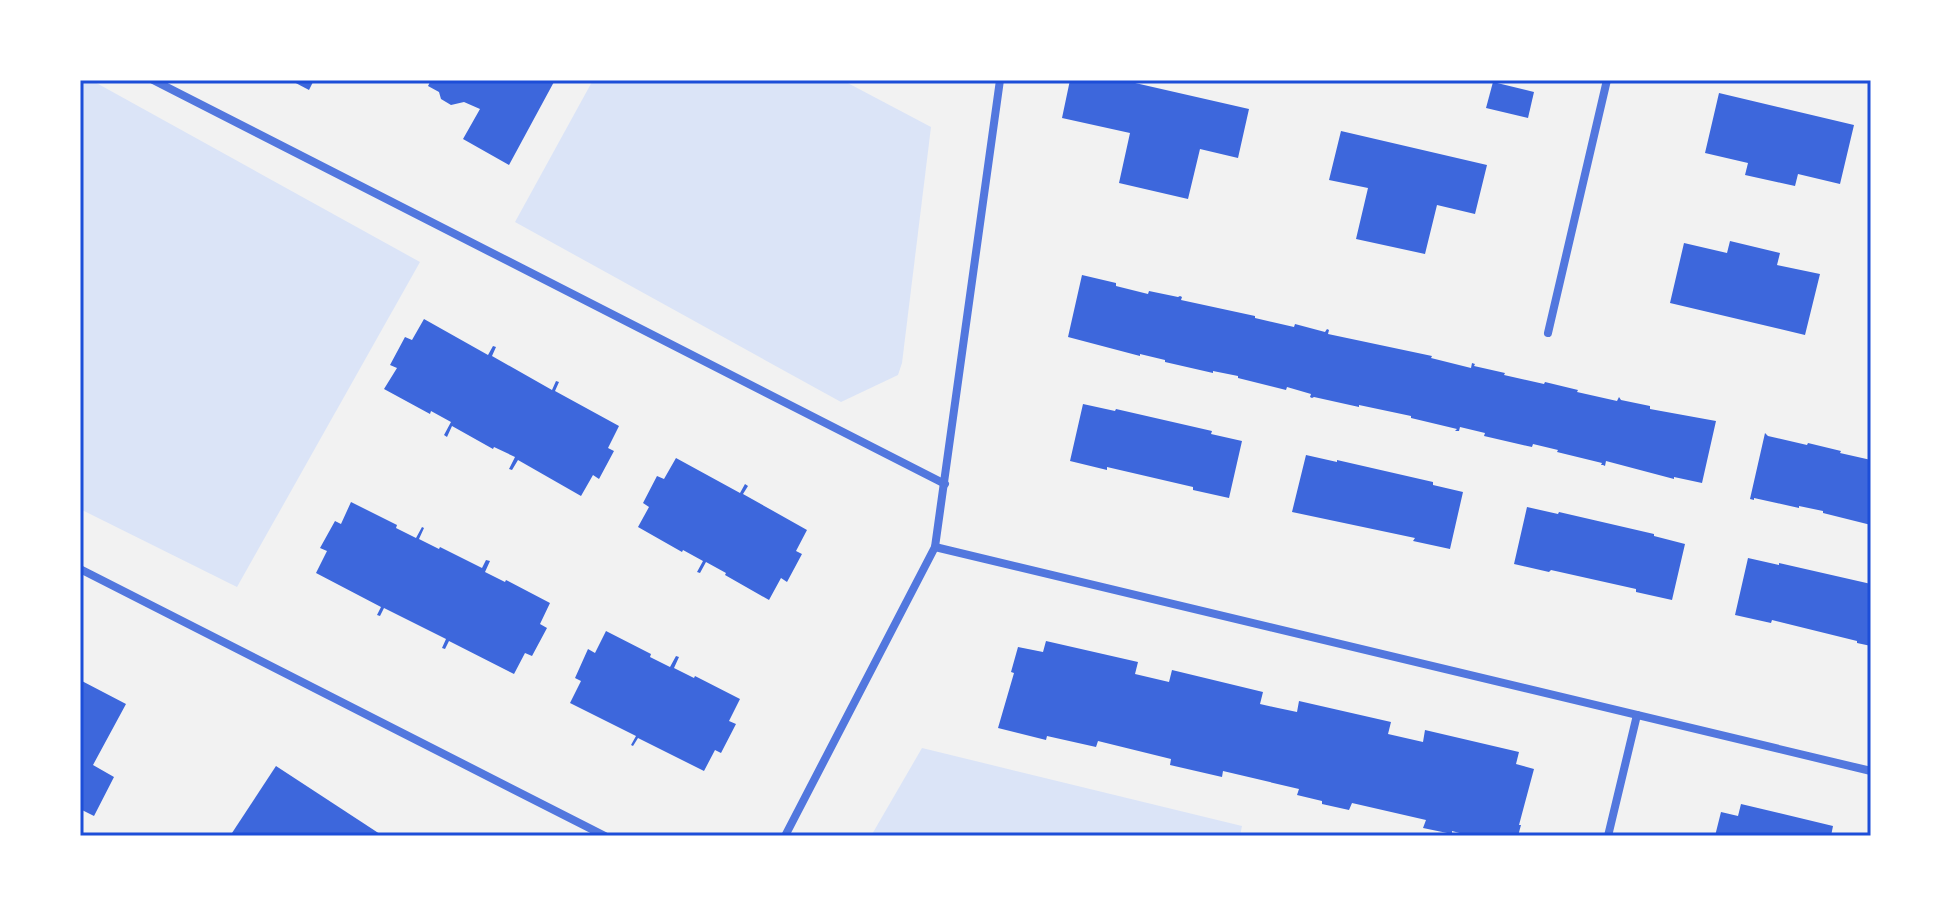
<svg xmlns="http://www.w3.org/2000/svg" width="1951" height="916" viewBox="0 0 1951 916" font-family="Quicksand,sans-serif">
  <rect width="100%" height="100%" fill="#f2f2f2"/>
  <g fill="#dbe4f7">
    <path d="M 80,80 L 91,80 L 420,262 L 237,587 L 80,509 Z"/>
    <path d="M 593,80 L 842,80 L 931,127 L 902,363 L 898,375 L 841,402 L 515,222 Z"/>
    <path d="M 922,748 L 1242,826 L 1240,836 L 871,836 Z"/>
  </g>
  <g fill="#3d67dc">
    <path d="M 290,80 L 314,80 L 309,90 Z"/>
    <path d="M 431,80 L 555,80 L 509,165 L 463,139 L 480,109 L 464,102 L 451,105 L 441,99 L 439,92 L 428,86 Z"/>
    <path d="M 1070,80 L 1122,80 L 1249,109 L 1238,158 L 1200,149 L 1188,199 L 1119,183 L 1130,133 L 1062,118 Z"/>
    <path d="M 1493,82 L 1534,92 L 1528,118 L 1486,108 Z"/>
    <path d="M 1719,93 L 1854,125 L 1840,184 L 1798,174 L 1795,186 L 1745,175 L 1748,163 L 1705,153 Z"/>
    <path d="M 1341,131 L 1487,165 L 1475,214 L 1437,205 L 1425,254 L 1356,239 L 1368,188 L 1329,180 Z"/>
    <path d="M 1730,241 L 1780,253 L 1777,265 L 1820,274 L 1805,335 L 1670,303 L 1684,243 L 1727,253 Z"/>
    <path d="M 1082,275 L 1116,283 L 1116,286 L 1148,294 L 1149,291 L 1178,297 L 1180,296 L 1182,297 L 1181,300 L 1255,316 L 1255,318 L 1294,327 L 1295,324 L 1325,332 L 1327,329 L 1329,330 L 1328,334 L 1432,356 L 1431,358 L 1471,368 L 1472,363 L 1475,364 L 1474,366 L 1505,373 L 1504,375 L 1544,384 L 1545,382 L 1578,390 L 1577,392 L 1617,401 L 1619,397 L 1621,400 L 1650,406 L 1650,409 L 1716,421 L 1702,483 L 1674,477 L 1674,479 L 1606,461 L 1605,466 L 1603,465 L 1601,465 L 1602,463 L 1557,452 L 1558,450 L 1533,444 L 1532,447 L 1484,436 L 1485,433 L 1460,427 L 1459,431 L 1455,431 L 1457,429 L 1411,418 L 1411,416 L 1359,405 L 1359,407 L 1314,397 L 1312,398 L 1310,397 L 1311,394 L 1287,387 L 1286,390 L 1238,378 L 1238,376 L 1213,371 L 1213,373 L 1165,362 L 1165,360 L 1140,354 L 1140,356 L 1068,337 Z"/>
    <path d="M 424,319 L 488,355 L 493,346 L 496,347 L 492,356 L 552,390 L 556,381 L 559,382 L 555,391 L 619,426 L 608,448 L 614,451 L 599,479 L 593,475 L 581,496 L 518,460 L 512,470 L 509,469 L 515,457 L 494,447 L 493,449 L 452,426 L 447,437 L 444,435 L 451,422 L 431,411 L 430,414 L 384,389 L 397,368 L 390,365 L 405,337 L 412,340 Z"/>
    <path d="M 1083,404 L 1115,411 L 1116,409 L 1212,431 L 1211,434 L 1242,441 L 1229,498 L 1193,490 L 1193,487 L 1107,467 L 1107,470 L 1070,461 Z"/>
    <path d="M 1765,433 L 1768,436 L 1807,445 L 1808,443 L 1841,451 L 1840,453 L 1871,460 L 1871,525 L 1823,513 L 1823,511 L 1799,506 L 1799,508 L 1754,498 L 1754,500 L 1750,499 Z"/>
    <path d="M 1306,455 L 1337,462 L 1337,460 L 1433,482 L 1433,485 L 1463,492 L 1450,549 L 1413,541 L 1415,538 L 1292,512 Z"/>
    <path d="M 676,458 L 740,493 L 745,484 L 748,486 L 743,494 L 807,530 L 796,551 L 802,554 L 787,582 L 781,578 L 769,600 L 725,575 L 726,573 L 706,562 L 700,573 L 697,572 L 703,561 L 683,550 L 682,552 L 638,527 L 649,507 L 643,503 L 657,476 L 664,479 Z"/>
    <path d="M 351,502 L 397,525 L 396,528 L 416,538 L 422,527 L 424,528 L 419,539 L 439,549 L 440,547 L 482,568 L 486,560 L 490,561 L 485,572 L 505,582 L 506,580 L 550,603 L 540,624 L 547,628 L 532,656 L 525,653 L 514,674 L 449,641 L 445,649 L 442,648 L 446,639 L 384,608 L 380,616 L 377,615 L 381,607 L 316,573 L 327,551 L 320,548 L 335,521 L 341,524 Z"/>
    <path d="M 1527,507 L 1558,514 L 1559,512 L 1654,534 L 1654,536 L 1685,544 L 1672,600 L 1636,592 L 1636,589 L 1551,570 L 1549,572 L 1514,564 Z"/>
    <path d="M 1748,558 L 1779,565 L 1779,563 L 1871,584 L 1871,646 L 1857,643 L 1857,641 L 1772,620 L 1771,623 L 1735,615 Z"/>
    <path d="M 606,631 L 651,654 L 650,657 L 670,667 L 676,656 L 679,657 L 674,668 L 694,678 L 695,676 L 740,699 L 729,721 L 736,724 L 721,753 L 715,750 L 704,771 L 638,738 L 633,746 L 631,745 L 636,736 L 570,703 L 581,681 L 575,678 L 588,649 L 595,653 Z"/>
    <path d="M 1046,641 L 1138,662 L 1135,674 L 1169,682 L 1172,670 L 1263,692 L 1260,704 L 1278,708 L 1297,712 L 1299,701 L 1391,722 L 1388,734 L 1423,742 L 1425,730 L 1519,752 L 1516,764 L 1534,769 L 1519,825 L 1521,825 L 1518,836 L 1471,836 L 1452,831 L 1452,834 L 1423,828 L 1426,820 L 1352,803 L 1349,810 L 1322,804 L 1322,801 L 1297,795 L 1299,789 L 1223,771 L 1222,777 L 1170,765 L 1171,759 L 1098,741 L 1096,747 L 1047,736 L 1046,740 L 998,728 L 1014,673 L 1011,672 L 1018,647 L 1043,652 Z"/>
    <path d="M 80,680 L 126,704 L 93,765 L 114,777 L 94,816 L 80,809 Z"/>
    <path d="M 276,766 L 383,836 L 230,836 Z"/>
    <path d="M 1741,804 L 1833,826 L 1831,836 L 1715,836 L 1721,812 L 1738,816 Z"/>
  </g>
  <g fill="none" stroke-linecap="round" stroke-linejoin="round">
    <g stroke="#5277de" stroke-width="8">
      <path d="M 153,80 L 945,484"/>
      <path d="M 1548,333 L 1607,80"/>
      <path d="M 935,547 L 1871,771"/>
      <path d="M 80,569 L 605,836"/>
      <path d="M 785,836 L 935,547 L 1000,80"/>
      <path d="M 1608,836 L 1637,715"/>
    </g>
  </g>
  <rect width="1951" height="916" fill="none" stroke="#ffffff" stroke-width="164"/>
  <rect x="82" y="82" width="1787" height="752" fill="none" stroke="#1d4ed8" stroke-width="3"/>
</svg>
